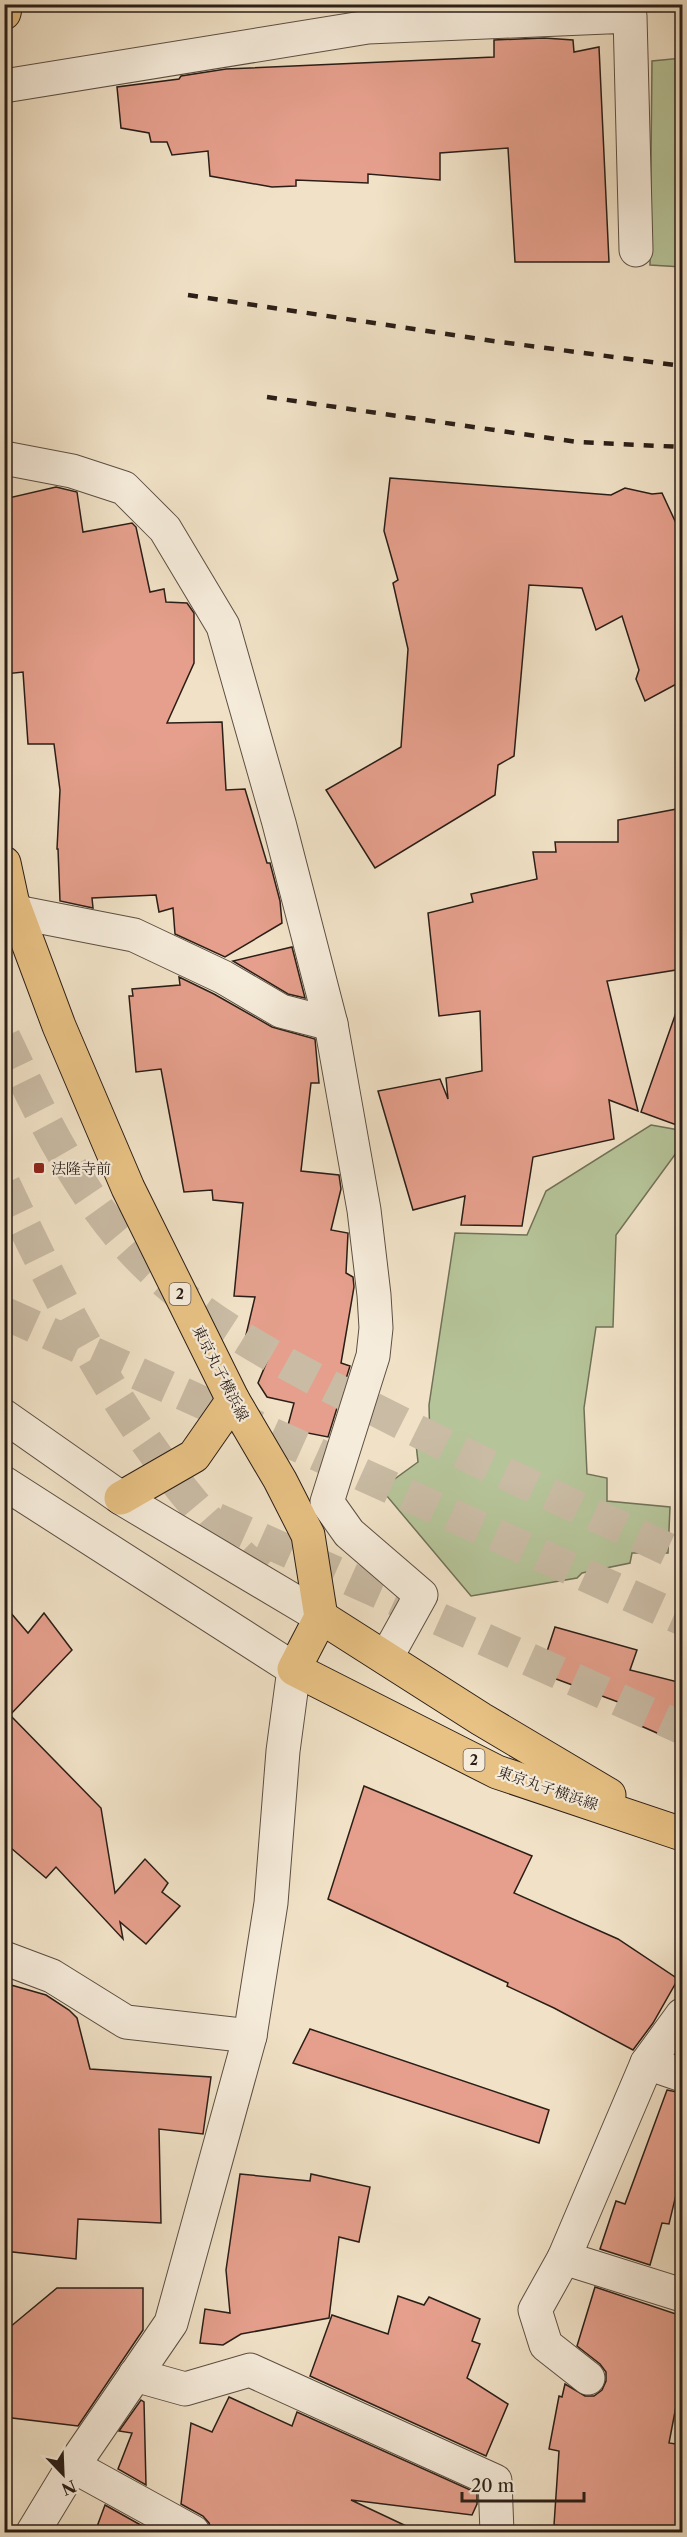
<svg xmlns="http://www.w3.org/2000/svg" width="687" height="2537" viewBox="0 0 687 2537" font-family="'Libre Caslon Text','Noto Serif JP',serif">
  <rect width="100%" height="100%" fill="#f1e2c7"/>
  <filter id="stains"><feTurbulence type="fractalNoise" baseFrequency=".00333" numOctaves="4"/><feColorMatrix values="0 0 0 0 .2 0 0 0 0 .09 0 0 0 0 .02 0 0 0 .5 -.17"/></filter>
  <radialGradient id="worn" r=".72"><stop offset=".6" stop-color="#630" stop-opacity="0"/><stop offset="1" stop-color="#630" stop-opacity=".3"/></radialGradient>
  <g fill="#b6c499" stroke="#707158" stroke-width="1.5">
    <path d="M 682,58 L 682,267 L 650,265 L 652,61 Z"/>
    <path d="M 651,1125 L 679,1130 L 682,1134 L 682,1145 L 616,1235 L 613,1327 L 596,1327 L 584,1408 L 587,1474 L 607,1478 L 607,1501 L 670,1507 L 668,1553 L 632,1553 L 630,1563 L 582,1573 L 577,1578 L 471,1596 L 381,1489 L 418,1462 L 416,1444 L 430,1441 L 429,1405 L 455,1233 L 527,1235 L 546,1191 Z"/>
  </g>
  <g fill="#e59f8c" stroke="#2a1e17" stroke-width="1.5">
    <path d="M 544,38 L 573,40 L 574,52 L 599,47 L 609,262 L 515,262 L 508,148 L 440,153 L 440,180 L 368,174 L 368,183 L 296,180 L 296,186 L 272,187 L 210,176 L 208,151 L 172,155 L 167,142 L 151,142 L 149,133 L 121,128 L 117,87 L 179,79 L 181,76 L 226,69 L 494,57 L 494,40 Z"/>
    <path d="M 390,478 L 611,495 L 625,488 L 652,494 L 662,493 L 682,536 L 682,681 L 645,701 L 636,679 L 639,670 L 622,616 L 596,630 L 582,588 L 529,585 L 514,756 L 498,765 L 495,795 L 375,868 L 326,790 L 401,747 L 408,649 L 393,583 L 398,580 L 384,531 Z"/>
    <path d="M 56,487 L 77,492 L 83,532 L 132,523 L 136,527 L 150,592 L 164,589 L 166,602 L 187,603 L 194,613 L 194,663 L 167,723 L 222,722 L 226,790 L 245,789 L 267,863 L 270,863 L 280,901 L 282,923 L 225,957 L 175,934 L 173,908 L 159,912 L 156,895 L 92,898 L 93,908 L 60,901 L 58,849 L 57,849 L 60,790 L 54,744 L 28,744 L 23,672 L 5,674 L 11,597 L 4,599 L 4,499 Z"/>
    <path d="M 682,808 L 682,969 L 607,981 L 638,1111 L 609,1100 L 614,1139 L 533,1157 L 522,1226 L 461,1225 L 465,1196 L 413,1210 L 378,1091 L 440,1079 L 448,1099 L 446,1078 L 482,1071 L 480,1011 L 439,1016 L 428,913 L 473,902 L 471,894 L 537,879 L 533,852 L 556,852 L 555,842 L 618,842 L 618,820 Z"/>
    <path d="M 292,947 L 305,998 L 288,994 L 233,961 Z"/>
    <path d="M 179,977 L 214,994 L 272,1027 L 315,1039 L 319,1083 L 311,1083 L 301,1171 L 339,1175 L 341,1189 L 331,1230 L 348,1233 L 346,1273 L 353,1277 L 354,1287 L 341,1363 L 350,1366 L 328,1437 L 287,1429 L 294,1403 L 267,1397 L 258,1383 L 268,1359 L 242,1352 L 255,1297 L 234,1296 L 243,1203 L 213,1200 L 212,1190 L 184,1192 L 161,1069 L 136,1072 L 129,996 L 133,996 L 132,989 L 180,985 Z"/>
    <path d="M 678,1007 L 682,1008 L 682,1127 L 641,1112 Z"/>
    <path d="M 4,1605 L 28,1633 L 44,1613 L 72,1650 L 10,1715 L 101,1808 L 115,1893 L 145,1859 L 168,1883 L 162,1892 L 180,1906 L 146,1944 L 120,1922 L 123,1939 L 56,1867 L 46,1878 L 4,1842 Z"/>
    <path d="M 555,1627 L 637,1650 L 630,1670 L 682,1683 L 682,1744 L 632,1722 L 637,1709 L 540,1673 Z"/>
    <path d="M 364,1786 L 532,1856 L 514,1893 L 618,1939 L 678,1979 L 653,2023 L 633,2050 L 554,2008 L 507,1986 L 508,1983 L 328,1899 Z"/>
    <path d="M 4,1983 L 46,1995 L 69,2010 L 77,2018 L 90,2069 L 211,2077 L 203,2134 L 159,2129 L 161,2223 L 78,2219 L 76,2259 L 4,2251 Z"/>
    <path d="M 310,2029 L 549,2110 L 539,2143 L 293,2063 Z"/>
    <path d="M 667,2090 L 682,2093 L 682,2170 L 669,2224 L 662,2223 L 650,2265 L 600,2249 L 616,2201 L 625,2204 Z"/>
    <path d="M 240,2174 L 310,2181 L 311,2174 L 370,2187 L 359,2242 L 339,2237 L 329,2318 L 241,2334 L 223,2345 L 200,2343 L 205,2309 L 230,2313 L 226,2270 Z"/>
    <path d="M 595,2287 L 682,2316 L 682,2375 L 669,2443 L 682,2445 L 682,2532 L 617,2532 L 554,2525 L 559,2451 L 549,2449 L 559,2396 L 562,2397 L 565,2384 L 585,2396 L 594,2396 L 602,2390 L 606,2381 L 606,2372 L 600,2364 L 577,2346 Z"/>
    <path d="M 57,2288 L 143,2288 L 143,2330 L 78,2426 L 4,2417 L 4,2332 Z"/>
    <path d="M 398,2296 L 424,2305 L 429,2297 L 480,2319 L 472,2341 L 480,2344 L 467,2378 L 508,2404 L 486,2456 L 310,2376 L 332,2315 L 388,2334 Z"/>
    <path d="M 229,2397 L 292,2426 L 297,2412 L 477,2493 L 477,2504 L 472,2515 L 351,2500 L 419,2532 L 212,2532 L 209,2523 L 203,2516 L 181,2504 L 191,2423 L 212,2432 Z"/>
    <path d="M 141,2400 L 144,2402 L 146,2485 L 118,2469 L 132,2433 L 119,2431 Z"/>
    <path d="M 105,2505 L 146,2528 L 146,2532 L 95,2532 Z"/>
  </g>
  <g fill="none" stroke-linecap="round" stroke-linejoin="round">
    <g stroke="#c9bba4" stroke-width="33" stroke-dasharray="33 16" stroke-linecap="butt">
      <path d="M 4,1037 C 45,1124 89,1217 164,1281 C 221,1331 296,1370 364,1404 C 468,1458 576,1506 682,1556"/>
      <path d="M 4,1184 C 71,1325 143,1466 260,1573"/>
      <path d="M 4,1313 L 682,1619"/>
      <path d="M 216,1519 L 682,1728"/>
    </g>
    <g stroke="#5c4f43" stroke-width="35">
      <g id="minor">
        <path d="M 4,86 L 368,27 L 630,16 L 636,250"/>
        <path d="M 4,458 L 72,471 L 124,488 L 165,529 L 223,626 L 279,823 L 331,1024 L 364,1210 L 374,1295 L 376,1328 L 373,1356 L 327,1502 L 349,1533 L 421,1595 L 386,1658"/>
        <path d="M 16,912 L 134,935 L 223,977 L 281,1011 L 331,1024"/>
        <path d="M 4,1416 L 121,1498 L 321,1617"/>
        <path d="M 4,1483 L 294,1669 L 283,1751 L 271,1903 L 250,2036 L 171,2323 L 73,2466 L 33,2532"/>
        <path d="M 4,1958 L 52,1976 L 126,2022 L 250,2036"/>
        <path d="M 647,2063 L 682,2075"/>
        <path d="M 564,2258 L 682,2295"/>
        <path d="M 135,2375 L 185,2389 L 250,2370 L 495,2481 L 497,2532"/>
        <path d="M 588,2378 L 546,2345 L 535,2310 L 564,2258 L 647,2063 L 682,2015"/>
        <path d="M 73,2466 L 193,2532"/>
      </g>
    </g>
    <g stroke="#2a1e17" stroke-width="35">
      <g id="major">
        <path d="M 4,13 L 6,4"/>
        <path d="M 4,863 L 12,900 L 59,1026 L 128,1188 L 233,1400 L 280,1480 L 308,1535 L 321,1617 L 294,1669 L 497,1772 L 682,1834"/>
        <path d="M 121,1498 L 194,1456 L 233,1400"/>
        <path d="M 321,1617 L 481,1719 L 609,1795"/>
      </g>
    </g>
    <use href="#minor" stroke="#f6ecdb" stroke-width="33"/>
    <use href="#major" stroke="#e8c184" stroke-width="33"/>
    <g stroke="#2a1e17" stroke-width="4.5" stroke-dasharray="10 10" stroke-linecap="butt">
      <path d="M 188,295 L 493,341 L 682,366"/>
      <path d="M 267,397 L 577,442 L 682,447"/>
    </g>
  </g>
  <rect fill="#8f2418" stroke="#f6ecdb" stroke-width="2" x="33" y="1162" width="12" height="12" rx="3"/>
  <g text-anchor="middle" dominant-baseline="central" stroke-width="4.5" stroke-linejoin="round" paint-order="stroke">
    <g fill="#f6ecdb" stroke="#675c52" stroke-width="1.5">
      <rect x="169.5" y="1283" width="21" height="22" rx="4.5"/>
      <rect x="463.5" y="1749" width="21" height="22" rx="4.5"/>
    </g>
    <g font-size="14" font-weight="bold" fill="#2a1e17">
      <text x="180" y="1294">2</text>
      <text x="474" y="1760">2</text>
    </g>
    <g font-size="15" fill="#2a1e17" stroke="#f6ecdb" text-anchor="start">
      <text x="51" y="1168">法隆寺前</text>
    </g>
    <g font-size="15" fill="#2a1e17" stroke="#f6ecdb">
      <text transform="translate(221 1373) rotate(63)">東京丸子横浜線</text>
      <text transform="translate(548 1788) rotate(19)">東京丸子横浜線</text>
    </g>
  </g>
  <rect width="687" height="2537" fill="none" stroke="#f1e2c7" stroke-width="24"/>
  <rect x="6" y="6" width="675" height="2525" fill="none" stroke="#2a1e17" stroke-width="3"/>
  <rect x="12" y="12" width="663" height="2513" fill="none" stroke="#2a1e17" stroke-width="1.5"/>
  <g transform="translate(63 2474) rotate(157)" stroke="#f6ecdb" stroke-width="4.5" paint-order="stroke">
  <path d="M0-4.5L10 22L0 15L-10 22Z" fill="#2a1e17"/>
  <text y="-9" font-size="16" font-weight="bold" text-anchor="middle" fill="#2a1e17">N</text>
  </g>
  <path d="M462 2492v9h122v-9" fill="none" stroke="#2a1e17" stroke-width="3"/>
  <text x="471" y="2492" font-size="18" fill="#2a1e17" stroke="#f6ecdb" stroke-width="4.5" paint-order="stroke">20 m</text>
  <rect width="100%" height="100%" filter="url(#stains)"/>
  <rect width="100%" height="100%" fill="url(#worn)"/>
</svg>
